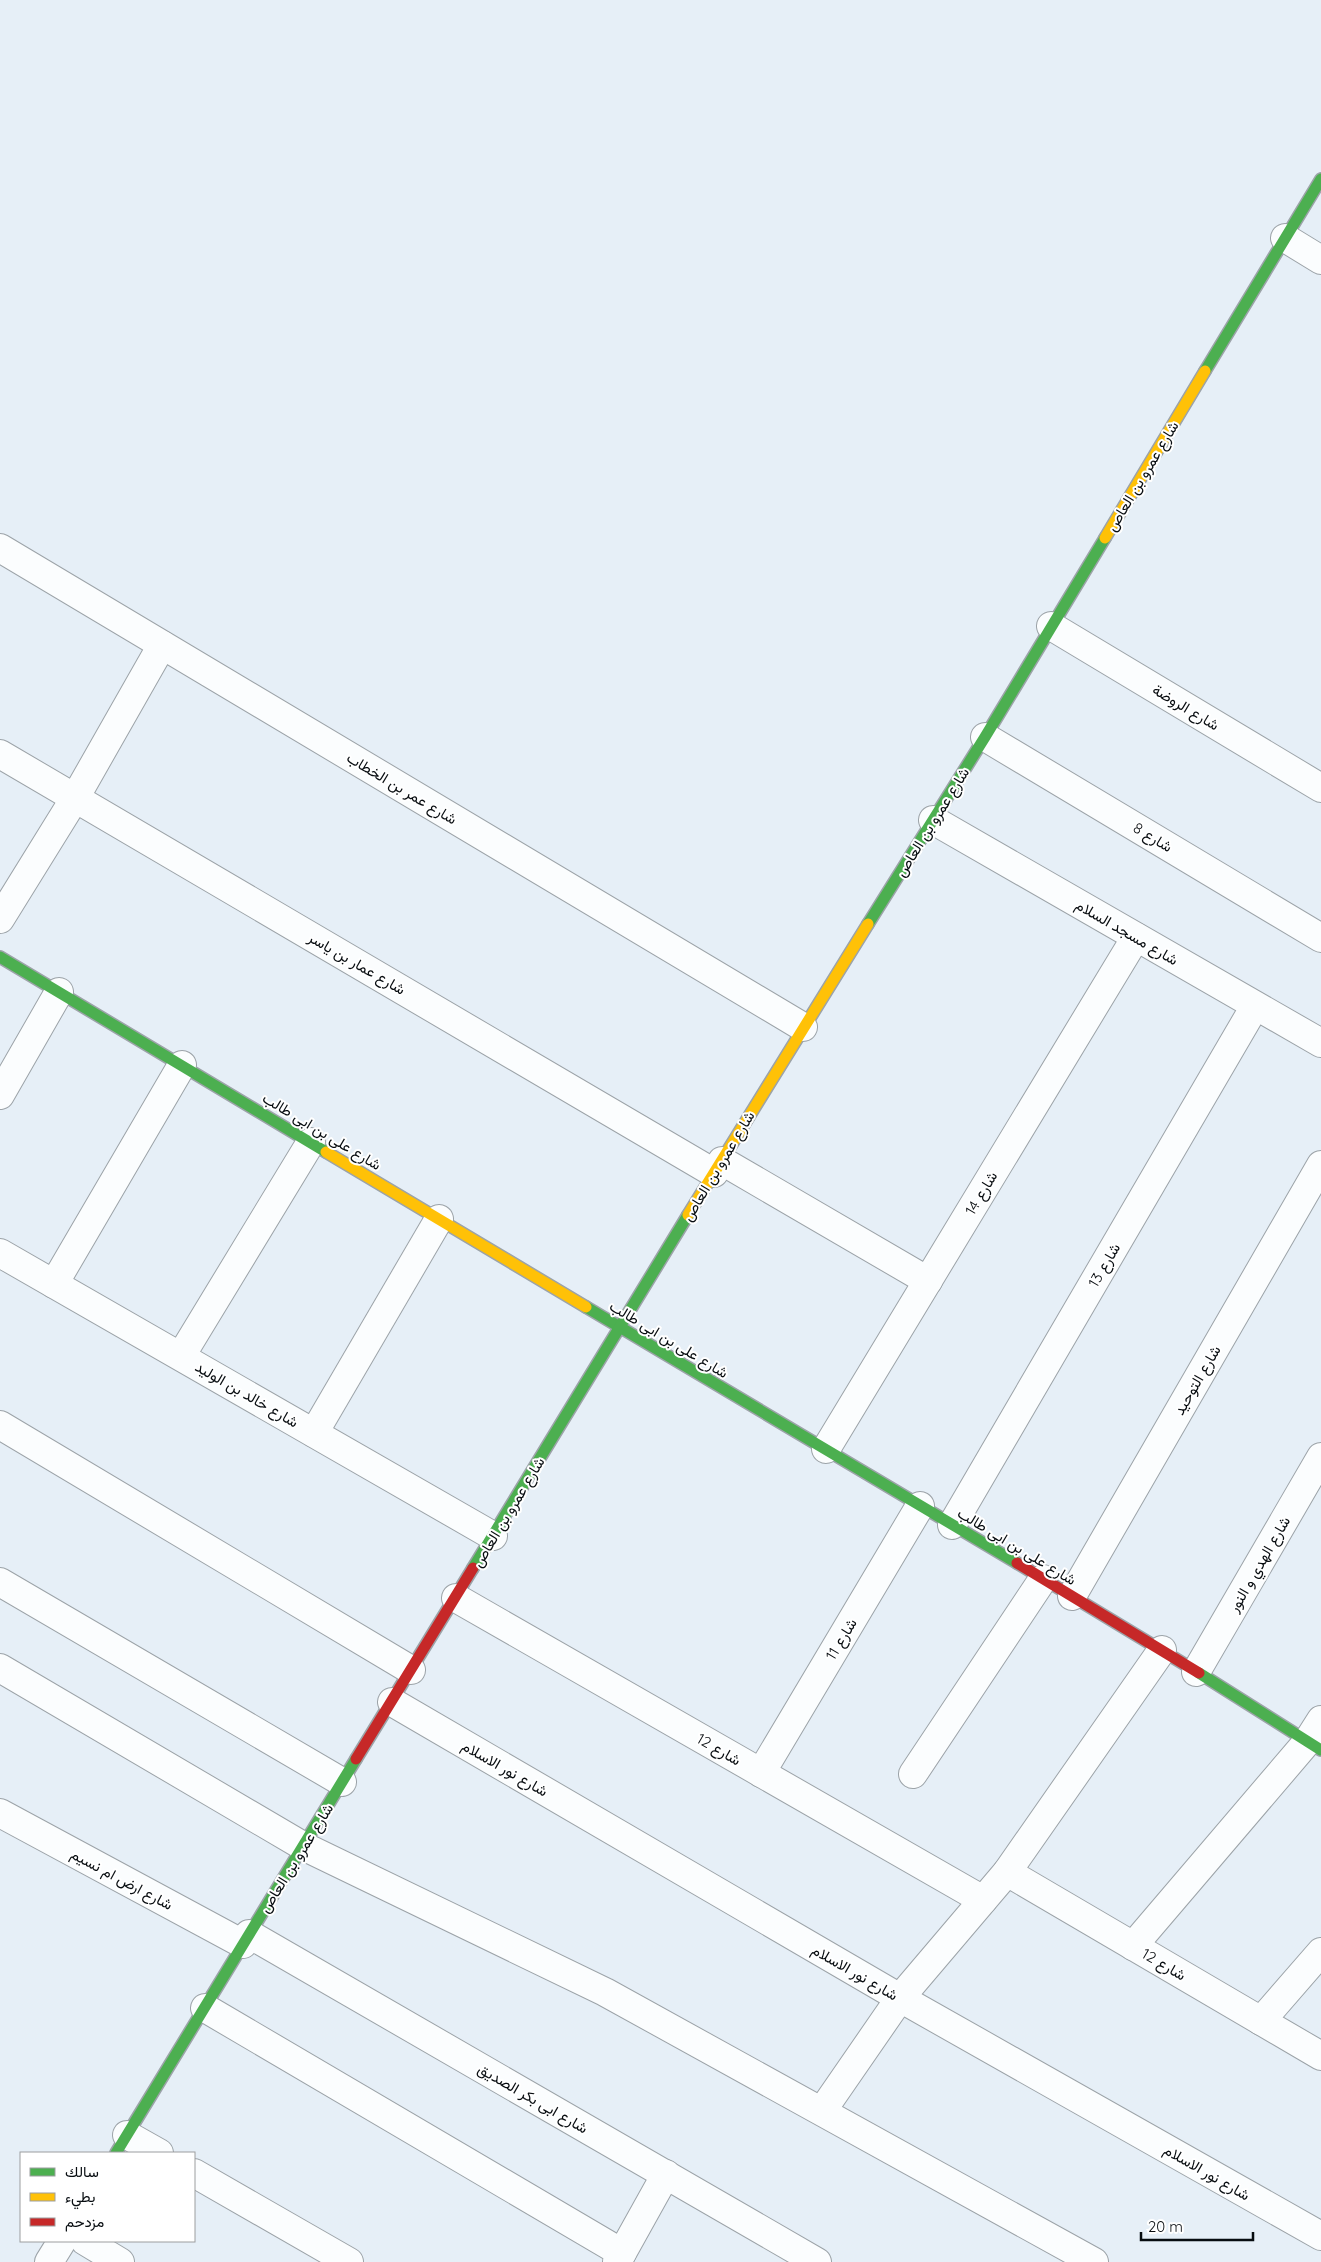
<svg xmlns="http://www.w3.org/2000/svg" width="1321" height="2262" viewBox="0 0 1321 2262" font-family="Quicksand,Vazirmatn,sans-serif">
  <rect width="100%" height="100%" fill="#e6eff7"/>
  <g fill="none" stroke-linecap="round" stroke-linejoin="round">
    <g stroke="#9ca3a8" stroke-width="30">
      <g id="street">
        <path d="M 1285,238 L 1321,260"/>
        <path d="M 0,548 L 803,1027"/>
        <path d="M 1051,626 L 1321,788"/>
        <path d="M 985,737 L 1321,938"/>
        <path d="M 0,754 L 714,1173"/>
        <path d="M 933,820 L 1321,1043"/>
        <path d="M 0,919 L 75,798 L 162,645"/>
        <path d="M 0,1095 L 59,992"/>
        <path d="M 722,1161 L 928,1281"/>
        <path d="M 0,1253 L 493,1536"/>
        <path d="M 54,1284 L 182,1065"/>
        <path d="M 181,1356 L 311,1142"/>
        <path d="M 0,1425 L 411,1670"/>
        <path d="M 314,1433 L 439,1219"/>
        <path d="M 826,1449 L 1136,937"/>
        <path d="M 952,1525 L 1255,1006"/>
        <path d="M 0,1582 L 342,1782"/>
        <path d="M 1072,1596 L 1321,1165"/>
        <path d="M 456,1598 L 983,1900"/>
        <path d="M 0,1668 L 303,1846 L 605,1992 L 1094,2262"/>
        <path d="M 1196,1672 L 1321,1457"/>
        <path d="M 392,1702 L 900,1998 L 1321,2236"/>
        <path d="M 761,1773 L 920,1506"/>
        <path d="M 913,1774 L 1043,1579"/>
        <path d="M 0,1813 L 243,1944"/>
        <path d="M 1007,1872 L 1321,2056"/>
        <path d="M 249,1934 L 817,2262"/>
        <path d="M 1133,1946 L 1307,1742 L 1321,1720"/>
        <path d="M 205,2008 L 622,2253"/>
        <path d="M 1261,2021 L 1321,1952"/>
        <path d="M 822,2111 L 900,1998 L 1007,1872 L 1162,1650"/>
        <path d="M 127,2135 L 159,2153"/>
        <path d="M 194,2173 L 349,2262"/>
        <path d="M 85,2241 L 120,2262"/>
        <path d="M 49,2262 L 62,2241"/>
        <path d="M 617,2262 L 666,2174"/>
      </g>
    </g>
    <g stroke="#9ca3a8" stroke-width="14">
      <g id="fast">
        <path d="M 1205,371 L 1321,179"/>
        <path d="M 868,924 L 985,737 L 1105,538"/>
        <path d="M 0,957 L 326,1152"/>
        <path d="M 586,1307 L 1017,1563"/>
        <path d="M 473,1568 L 688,1215"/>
        <path d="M 1199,1673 L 1321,1750"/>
        <path d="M 116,2153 L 356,1759"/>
      </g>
    </g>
    <g stroke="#9ca3a8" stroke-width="14">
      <g id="slow">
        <path d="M 1105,538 L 1205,371"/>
        <path d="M 326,1152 L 586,1307"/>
        <path d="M 688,1215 L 868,924"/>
      </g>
    </g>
    <g stroke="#9ca3a8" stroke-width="14">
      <g id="jam">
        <path d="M 1017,1563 L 1199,1673"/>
        <path d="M 356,1759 L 473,1568"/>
      </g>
    </g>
    <use href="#street" stroke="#fbfdfe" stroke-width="28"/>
    <use href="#fast" stroke="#4caf50" stroke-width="11"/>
    <use href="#slow" stroke="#ffc107" stroke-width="11"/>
    <use href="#jam" stroke="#c62828" stroke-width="11"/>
  </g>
  <g text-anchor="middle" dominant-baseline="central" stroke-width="4" stroke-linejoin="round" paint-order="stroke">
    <g font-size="15" fill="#070c10" stroke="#fff">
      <text transform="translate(1142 476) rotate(-59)">شارع عمرو بن العاص</text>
      <text transform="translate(1186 707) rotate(31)">شارع الروضة</text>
      <text transform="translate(402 788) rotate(31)">شارع عمر بن الخطاب</text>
      <text transform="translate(932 822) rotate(-58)">شارع عمرو بن العاص</text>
      <text transform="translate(1153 837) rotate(31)">شارع 8</text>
      <text transform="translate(1127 932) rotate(30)">شارع مسجد السلام</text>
      <text transform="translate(357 963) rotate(30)">شارع عمار بن ياسر</text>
      <text transform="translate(322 1131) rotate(31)">شارع على بن ابى طالب</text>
      <text transform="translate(718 1166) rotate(-59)">شارع عمرو بن العاص</text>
      <text transform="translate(981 1193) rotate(-59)">شارع 14</text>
      <text transform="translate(1104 1265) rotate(-60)">شارع 13</text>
      <text transform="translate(669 1339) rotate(31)">شارع على بن ابى طالب</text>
      <text transform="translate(1197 1380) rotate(-60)">شارع التوحيد</text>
      <text transform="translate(247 1394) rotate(30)">شارع خالد بن الوليد</text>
      <text transform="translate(508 1512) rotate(-59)">شارع عمرو بن العاص</text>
      <text transform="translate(1017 1546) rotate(31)">شارع على بن ابى طالب</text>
      <text transform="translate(1259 1564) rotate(-60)">شارع الهدي و النور</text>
      <text transform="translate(841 1639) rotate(-59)">شارع 11</text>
      <text transform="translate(719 1749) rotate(30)">شارع 12</text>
      <text transform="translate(505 1768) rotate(30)">شارع نور الاسلام</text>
      <text transform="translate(296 1858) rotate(-58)">شارع عمرو بن العاص</text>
      <text transform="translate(122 1879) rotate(28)">شارع ارض ام نسيم</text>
      <text transform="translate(1164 1964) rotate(30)">شارع 12</text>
      <text transform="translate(855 1972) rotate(30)">شارع نور الاسلام</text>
      <text transform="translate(533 2098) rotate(30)">شارع ابى بكر الصديق</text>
      <text transform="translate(1207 2172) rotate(30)">شارع نور الاسلام</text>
    </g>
  </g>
  <rect x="20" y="2152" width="175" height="90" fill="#ffffff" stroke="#9c9e9f"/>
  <rect x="30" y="2168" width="25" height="8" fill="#4caf50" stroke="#9c9e9f"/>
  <text x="65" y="2177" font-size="15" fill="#070c10">سالك</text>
  <rect x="30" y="2193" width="25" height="8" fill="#ffc107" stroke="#9c9e9f"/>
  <text x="65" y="2202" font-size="15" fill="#070c10">بطيء</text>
  <rect x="30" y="2218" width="25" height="8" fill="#c62828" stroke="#9c9e9f"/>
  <text x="65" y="2227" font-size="15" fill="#070c10">مزدحم</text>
  <path d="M1141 2232v8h112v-8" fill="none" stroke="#070c10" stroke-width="2.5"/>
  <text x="1148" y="2232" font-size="15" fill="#070c10" stroke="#ffffff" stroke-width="4" paint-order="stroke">20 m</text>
</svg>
